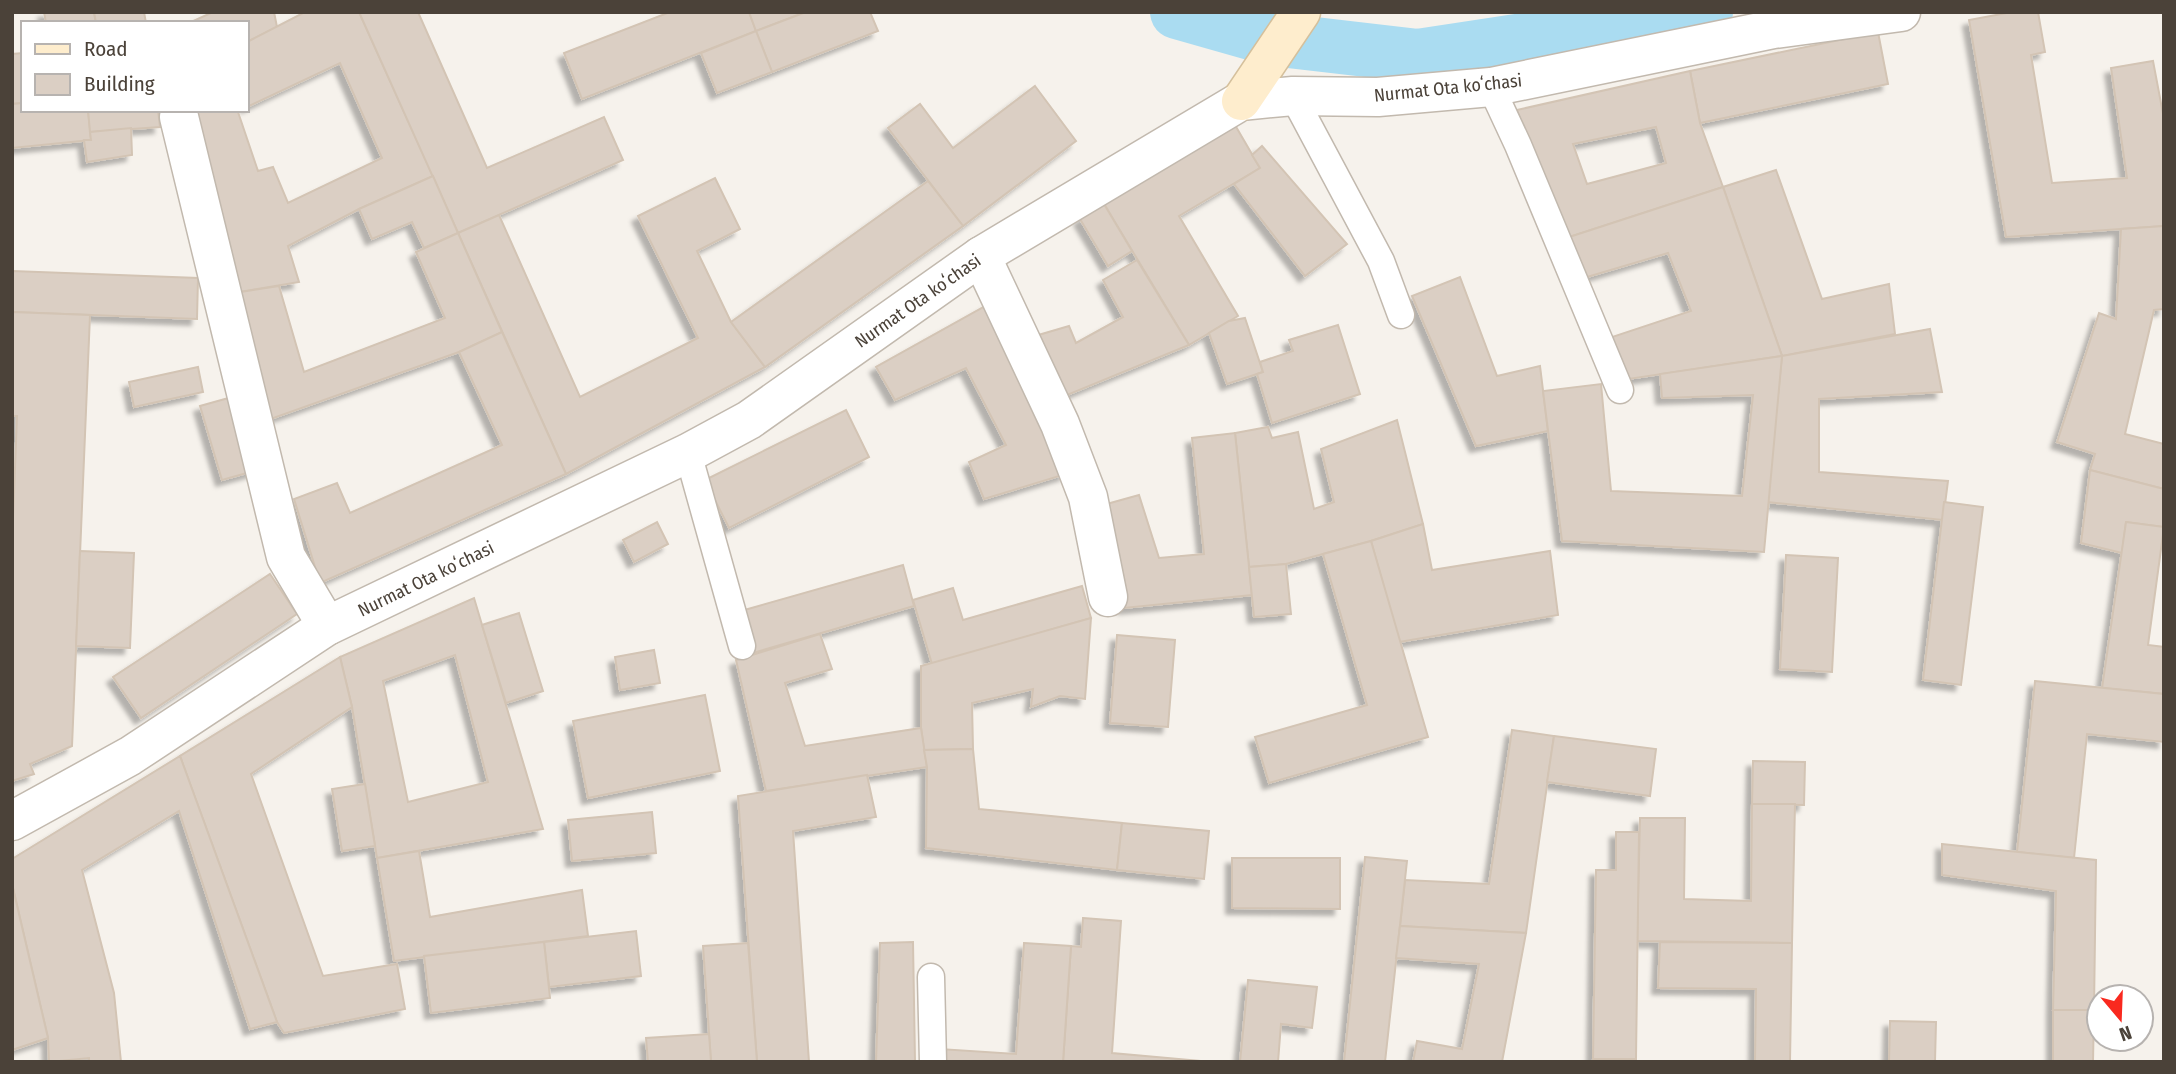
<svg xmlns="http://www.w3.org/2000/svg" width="2176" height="1074" viewBox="0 0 2176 1074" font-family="'Fira Sans Condensed',sans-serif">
  <defs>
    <filter id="shadow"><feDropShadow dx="-6" dy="6" stdDeviation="2" flood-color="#0004"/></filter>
  </defs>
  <rect width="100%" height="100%" fill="#f6f2ec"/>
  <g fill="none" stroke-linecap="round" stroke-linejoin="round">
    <path stroke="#aadcf1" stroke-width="54" d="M 1177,12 L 1272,39 L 1418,56 L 1706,12"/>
  </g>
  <g fill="#dbcfc4" stroke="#d3c4b4" stroke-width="2" fill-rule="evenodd" filter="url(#shadow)">
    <path d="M 44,12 L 94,12 L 96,23 L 46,23 Z"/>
    <path d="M 94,12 L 144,12 L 146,23 L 96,23 Z"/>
    <path d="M 213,12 L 274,12 L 277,27 L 247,42 L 247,23 L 189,23 Z"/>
    <path d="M 305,12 L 359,12 L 433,176 L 359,209 L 288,246 L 299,282 L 228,294 L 193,110 L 241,110 L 238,112 L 258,171 L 273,167 L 288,203 L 382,158 L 340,63 L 247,107 L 247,42 Z"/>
    <path d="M 359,12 L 418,12 L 487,168 L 604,117 L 623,160 L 458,233 Z"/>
    <path d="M 670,12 L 749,12 L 756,31 L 582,99 L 564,53 Z"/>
    <path d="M 749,12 L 806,12 L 756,31 Z"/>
    <path d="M 806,12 L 870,12 L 878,31 L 772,72 L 756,31 Z"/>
    <path d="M 2012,12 L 2038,12 L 2045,52 L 2031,55 L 2052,183 L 2127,178 L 2111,68 L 2153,61 L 2164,119 L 2164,226 L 2006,237 L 1969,20 Z"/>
    <path d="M 756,31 L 772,72 L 717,93 L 701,53 Z"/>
    <path d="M 1878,32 L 1888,84 L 1700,123 L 1690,71 Z"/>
    <path d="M 23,53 L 23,103 L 12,104 L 12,54 Z"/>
    <path d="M 1690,71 L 1700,123 L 1723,187 L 1560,240 L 1517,110 ZM 1656,127 L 1666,163 L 1587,184 L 1573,144 Z"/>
    <path d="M 1035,86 L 1076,141 L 963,226 L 888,128 L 920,104 L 953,148 Z"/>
    <path d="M 23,103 L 23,110 L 88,110 L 91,140 L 12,148 L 12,104 Z"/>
    <path d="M 88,110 L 158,110 L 160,127 L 90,132 Z"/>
    <path d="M 1235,125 L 1260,168 L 1179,216 L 1238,316 L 1189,345 L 1104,204 Z"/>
    <path d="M 131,128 L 132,155 L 87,162 L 84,140 L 91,140 L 90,132 Z"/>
    <path d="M 1262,146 L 1347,244 L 1305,276 L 1234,184 L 1260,168 L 1252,155 Z"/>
    <path d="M 1776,170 L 1822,299 L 1889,284 L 1895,334 L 1782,356 L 1723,187 Z"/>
    <path d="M 433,176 L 458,233 L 424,248 L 412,222 L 372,239 L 359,209 Z"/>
    <path d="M 715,178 L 740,229 L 697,251 L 731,322 L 765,367 L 566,474 L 458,233 L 499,215 L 580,397 L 698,338 L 638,216 Z"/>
    <path d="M 928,181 L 963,226 L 765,367 L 731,322 Z"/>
    <path d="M 1723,187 L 1782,356 L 1622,380 L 1606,339 L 1691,311 L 1668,253 L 1577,280 L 1560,240 Z"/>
    <path d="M 1104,204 L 1132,251 L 1108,266 L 1080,219 Z"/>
    <path d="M 2164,226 L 2164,309 L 2154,310 L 2125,434 L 2164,444 L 2164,489 L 2090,470 L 2095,454 L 2057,442 L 2099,313 L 2116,319 L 2121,229 Z"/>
    <path d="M 458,233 L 502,332 L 459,352 L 265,421 L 228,294 L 279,286 L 304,372 L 445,318 L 416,252 Z"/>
    <path d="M 1137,260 L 1189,345 L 1055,400 L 1035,336 L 1069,326 L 1076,343 L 1123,317 L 1103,280 Z"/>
    <path d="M 12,271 L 198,278 L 197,319 L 12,312 Z"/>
    <path d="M 1460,277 L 1497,376 L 1540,366 L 1548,431 L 1476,446 L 1412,296 Z"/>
    <path d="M 989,304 L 1066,474 L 984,499 L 969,462 L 1006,445 L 966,368 L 895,400 L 876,367 Z"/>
    <path d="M 12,312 L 90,315 L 72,746 L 30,764 L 34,774 L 12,781 L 12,546 L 17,416 L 12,416 Z"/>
    <path d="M 1245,318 L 1263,372 L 1227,384 L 1209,333 L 1229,321 Z"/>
    <path d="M 1338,325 L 1360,394 L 1272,423 L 1257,374 L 1263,372 L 1260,362 L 1293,351 L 1289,340 Z"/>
    <path d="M 1930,329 L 1942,392 L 1819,399 L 1819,472 L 1948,481 L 1943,520 L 1767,502 L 1782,356 Z"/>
    <path d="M 502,332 L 566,474 L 320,583 L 294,499 L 337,483 L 350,513 L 502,445 L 459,352 Z"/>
    <path d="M 1782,356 L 1764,552 L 1562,541 L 1543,391 L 1601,384 L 1611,491 L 1742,496 L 1753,395 L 1662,398 L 1660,374 Z"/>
    <path d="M 198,367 L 203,392 L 134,407 L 129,382 Z"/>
    <path d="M 232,397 L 254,471 L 222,480 L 200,406 Z"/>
    <path d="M 846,410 L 869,457 L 729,528 L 705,480 Z"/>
    <path d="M 1397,420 L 1423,524 L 1371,541 L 1323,554 L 1286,564 L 1249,567 L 1235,433 L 1268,427 L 1272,438 L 1298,432 L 1314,509 L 1334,502 L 1321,449 Z"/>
    <path d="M 1235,433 L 1252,595 L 1124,608 L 1096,507 L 1139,495 L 1159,558 L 1204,554 L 1192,438 Z"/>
    <path d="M 2090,470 L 2164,489 L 2164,527 L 2126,522 L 2122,553 L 2081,543 Z"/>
    <path d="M 1944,502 L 1983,507 L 1961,685 L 1923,680 Z"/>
    <path d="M 657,522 L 668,544 L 634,562 L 623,540 Z"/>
    <path d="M 2126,522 L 2164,527 L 2148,645 L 2164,647 L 2164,694 L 2102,688 Z"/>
    <path d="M 1423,524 L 1432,570 L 1550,551 L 1558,615 L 1399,642 L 1371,541 Z"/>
    <path d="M 1371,541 L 1428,737 L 1269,783 L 1255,737 L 1367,705 L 1323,554 Z"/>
    <path d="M 80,551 L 134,553 L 130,648 L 76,646 Z"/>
    <path d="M 1786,555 L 1838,558 L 1832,672 L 1780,669 Z"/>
    <path d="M 1286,564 L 1291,614 L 1254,617 L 1249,567 Z"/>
    <path d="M 903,565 L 914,606 L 753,653 L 741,611 Z"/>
    <path d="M 270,574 L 297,614 L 141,718 L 113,677 Z"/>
    <path d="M 1082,586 L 1091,618 L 932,664 L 913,600 L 953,588 L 963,620 Z"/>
    <path d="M 474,598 L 543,829 L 377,858 L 352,707 L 340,657 ZM 455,655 L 488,782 L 408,802 L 383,681 Z"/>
    <path d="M 519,613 L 543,691 L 506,703 L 482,625 Z"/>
    <path d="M 1091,618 L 1085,699 L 1060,696 L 1031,707 L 1033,689 L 972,703 L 973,749 L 924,750 L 921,728 L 921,666 Z"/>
    <path d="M 820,634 L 832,669 L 785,683 L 805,746 L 921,728 L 927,767 L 766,791 L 736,660 Z"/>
    <path d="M 1117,635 L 1175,640 L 1168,727 L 1110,723 Z"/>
    <path d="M 654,650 L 660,683 L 620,690 L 615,657 Z"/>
    <path d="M 340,657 L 352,707 L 251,774 L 323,976 L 397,964 L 405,1009 L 284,1033 L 277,1022 L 180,756 Z"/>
    <path d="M 2035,681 L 2164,694 L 2164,742 L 2087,734 L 2074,858 L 2017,852 Z"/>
    <path d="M 705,695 L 720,771 L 588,798 L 573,721 Z"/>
    <path d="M 1512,730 L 1554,736 L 1526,933 L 1400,926 L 1405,880 L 1489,884 Z"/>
    <path d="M 1554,736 L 1656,749 L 1650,796 L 1547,782 Z"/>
    <path d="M 973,749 L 979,809 L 1122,823 L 1117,870 L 926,848 L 927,767 L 924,750 Z"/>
    <path d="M 180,756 L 277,1022 L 250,1029 L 179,811 L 82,870 L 114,993 L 121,1062 L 89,1062 L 89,1058 L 49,1062 L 48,1038 L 12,884 L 12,859 Z"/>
    <path d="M 1753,761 L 1805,762 L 1804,805 L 1752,804 Z"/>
    <path d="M 867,775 L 876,817 L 793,831 L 809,1062 L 757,1062 L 738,796 Z"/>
    <path d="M 365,784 L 375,846 L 342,851 L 332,789 Z"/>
    <path d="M 1752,804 L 1795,804 L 1792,943 L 1637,941 L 1640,818 L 1685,818 L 1684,899 L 1751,901 Z"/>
    <path d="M 652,812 L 656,853 L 572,861 L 568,820 Z"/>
    <path d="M 1122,823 L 1209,831 L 1204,879 L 1117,870 Z"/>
    <path d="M 1616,832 L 1639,832 L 1636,1059 L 1593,1059 L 1596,870 L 1616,870 Z"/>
    <path d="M 1942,844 L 2096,860 L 2094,1010 L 2053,1010 L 2056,891 L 1942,875 Z"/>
    <path d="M 419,851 L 430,917 L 582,890 L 588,936 L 394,961 L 377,858 Z"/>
    <path d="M 1365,857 L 1407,861 L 1385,1062 L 1344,1062 Z"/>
    <path d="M 1232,858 L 1340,858 L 1340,909 L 1232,908 Z"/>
    <path d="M 12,884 L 48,1038 L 12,1050 Z"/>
    <path d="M 1083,918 L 1121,921 L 1112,1053 L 1212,1062 L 1063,1062 L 1071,946 L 1081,947 Z"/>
    <path d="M 1400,926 L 1526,933 L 1502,1062 L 1413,1062 L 1417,1041 L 1462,1049 L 1479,964 L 1396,958 Z"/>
    <path d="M 636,931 L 641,976 L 549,987 L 544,942 Z"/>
    <path d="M 544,942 L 550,998 L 431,1013 L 424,956 Z"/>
    <path d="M 913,942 L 915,1062 L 876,1062 L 880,943 Z"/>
    <path d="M 1660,942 L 1792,943 L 1790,1062 L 1755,1062 L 1756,989 L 1658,988 Z"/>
    <path d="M 748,943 L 757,1062 L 711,1062 L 703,946 Z"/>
    <path d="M 1024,943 L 1071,946 L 1063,1062 L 939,1062 L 940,1049 L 1016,1054 Z"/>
    <path d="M 1248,980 L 1317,987 L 1312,1028 L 1281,1024 L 1278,1062 L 1240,1062 Z"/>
    <path d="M 2053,1010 L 2094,1010 L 2093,1062 L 2053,1062 Z"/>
    <path d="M 1890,1021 L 1936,1022 L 1935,1062 L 1889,1062 Z"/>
    <path d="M 709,1034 L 711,1062 L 648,1062 L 646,1038 Z"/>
    <rect x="1593" y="1059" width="43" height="3"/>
  </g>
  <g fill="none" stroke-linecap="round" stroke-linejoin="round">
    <g stroke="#c2b9ae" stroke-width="29">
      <g id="lane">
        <path d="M 1491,87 L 1518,145 L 1620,390"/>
        <path d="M 1293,96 L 1381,261 L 1401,315"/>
        <path d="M 688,453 L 742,646"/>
        <path d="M 931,977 L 933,1062"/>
      </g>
    </g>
    <g stroke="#c2b9ae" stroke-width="41">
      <g id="street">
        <path d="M 179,117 L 286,557 L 327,626"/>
        <path d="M 981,256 L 1060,424 L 1088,497 L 1108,597"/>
        <path d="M 12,821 L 130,756 L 327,626 L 688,453 L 749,420 L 981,256 L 1241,101 L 1293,96 L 1378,97 L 1491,87 L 1774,29 L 1901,12"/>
      </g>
    </g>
    <g stroke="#d5c09c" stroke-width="41">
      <path id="secondary" d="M 1241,101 L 1301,12"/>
    </g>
    <use href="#lane" stroke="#fff" stroke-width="26"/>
    <use href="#street" stroke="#fff" stroke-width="38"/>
    <use href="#secondary" stroke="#feedcd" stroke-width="38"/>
  </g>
  <g text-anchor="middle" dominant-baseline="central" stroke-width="7" stroke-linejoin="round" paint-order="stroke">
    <g font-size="18" fill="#4b4239" stroke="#fff">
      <text transform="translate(1448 88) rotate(-6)">Nurmat Ota koʻchasi</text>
      <text transform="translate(918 301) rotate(-35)">Nurmat Ota koʻchasi</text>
      <text transform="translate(426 579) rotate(-26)">Nurmat Ota koʻchasi</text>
    </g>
  </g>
  <rect width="2176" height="1074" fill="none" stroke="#4b4239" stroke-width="28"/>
  <rect x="21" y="21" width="228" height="91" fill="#ffffff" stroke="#b7b3b0" stroke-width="2"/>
  <rect x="35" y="44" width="35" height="10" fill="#feedcd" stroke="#b7b3b0" stroke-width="2"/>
  <text x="84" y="56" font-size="21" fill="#4b4239">Road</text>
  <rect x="35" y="74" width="35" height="21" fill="#dbcfc4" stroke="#b7b3b0" stroke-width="2"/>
  <text x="84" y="91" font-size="21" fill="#4b4239">Building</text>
  <g transform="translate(2120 1018) rotate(161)"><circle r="33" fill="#ffffff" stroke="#b7b3b0" stroke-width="2"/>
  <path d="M0-5L12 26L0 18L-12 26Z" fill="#f9291f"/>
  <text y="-10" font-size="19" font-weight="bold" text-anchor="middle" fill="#4b4239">N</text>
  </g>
</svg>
